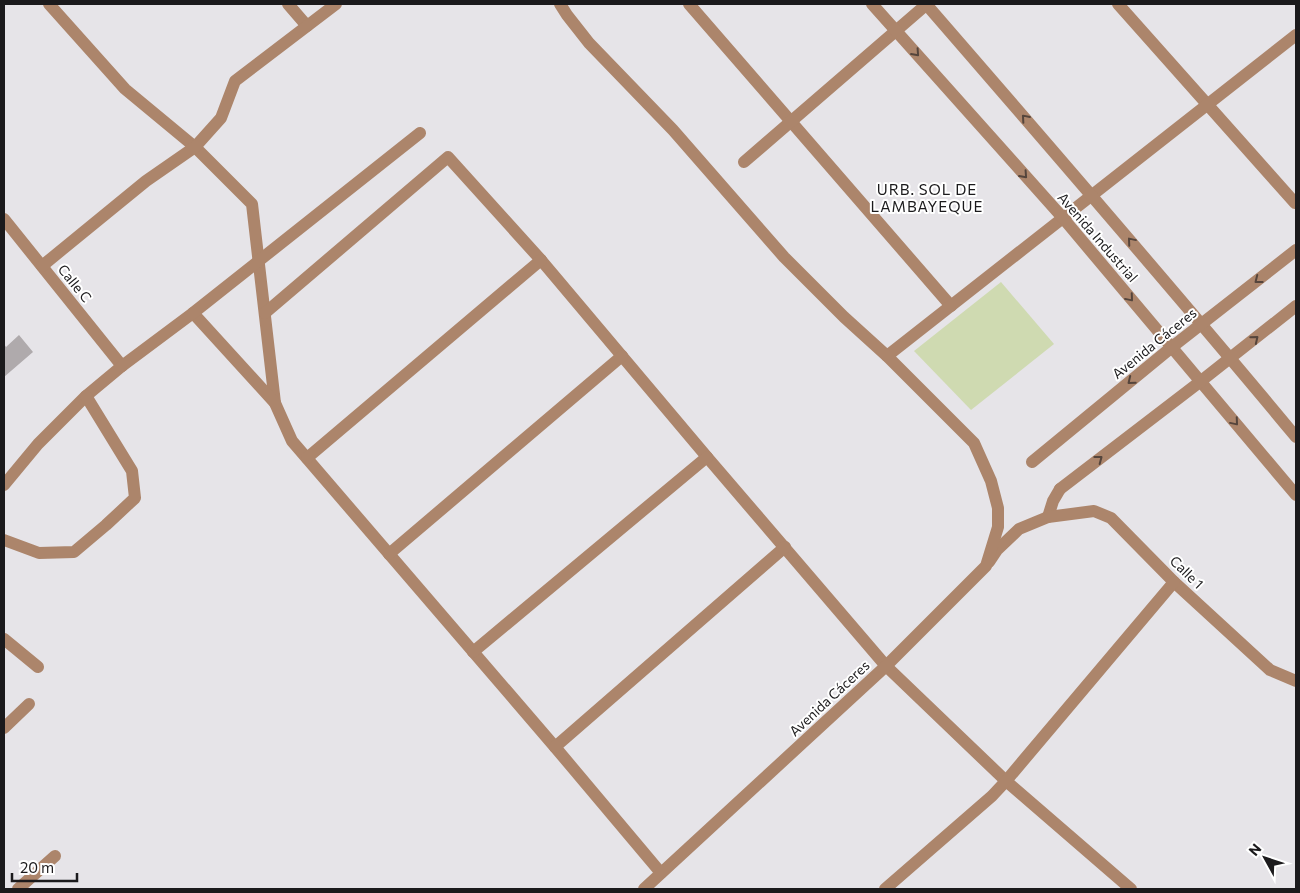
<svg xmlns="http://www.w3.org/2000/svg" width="1300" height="893" viewBox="0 0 1300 893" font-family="Commissioner,sans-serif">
  <rect width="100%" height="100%" fill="#e6e4e8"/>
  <path fill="#cfdab1" d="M 1001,282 L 1054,344 L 971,410 L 914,351 Z"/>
  <path fill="#afaaac" d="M 19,335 L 33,352 L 4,377 L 4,344 L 6,347 Z"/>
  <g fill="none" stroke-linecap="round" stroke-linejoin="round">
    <g stroke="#ac856b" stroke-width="12">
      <path d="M 49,4 L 125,89 L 195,147 L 252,204 L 275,403"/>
      <path d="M 288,4 L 307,26"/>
      <path d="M 689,4 L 951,306"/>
      <path d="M 1118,4 L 1295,203"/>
      <path d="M 744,162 L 927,4"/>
      <path d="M 4,219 L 122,366"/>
      <path d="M 42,266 L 146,181 L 195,147 L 221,118 L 235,81 L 336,4"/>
      <path d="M 193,313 L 275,403 L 292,441 L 555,747 L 661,873"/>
      <path d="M 265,313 L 448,157 L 541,260 L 707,457 L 886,666 L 1006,781 L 1131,889"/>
      <path d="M 887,356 L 1296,35"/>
      <path d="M 307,458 L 541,260"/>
      <path d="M 4,485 L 38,444 L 86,396 L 122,366 L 193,313 L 420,133"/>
      <path d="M 1048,517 L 1053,501 L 1060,489"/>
      <path d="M 4,540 L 39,553 L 74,552 L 106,525 L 135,498 L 132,471 L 86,396"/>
      <path d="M 389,554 L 622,356"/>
      <path d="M 989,562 L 997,550 L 1019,529 L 1048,517 L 1094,511 L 1111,518 L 1174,582 L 1270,670 L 1296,681"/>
      <path d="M 4,639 L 38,667"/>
      <path d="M 473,652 L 707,457"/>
      <path d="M 4,728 L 29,704"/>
      <path d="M 555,747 L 785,547"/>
      <path d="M 18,889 L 55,856"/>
      <path d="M 885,889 L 992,796 L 1006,781 L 1174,582"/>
    </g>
    <g stroke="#ac856b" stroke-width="12">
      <path d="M 560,4 L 567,15 L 589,43 L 673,130 L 784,257 L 844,317 L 887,356 L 974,443 L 991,481 L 998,508 L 998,527 L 986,566 L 886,666 L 644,889"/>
      <path d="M 872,4 L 1063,218 L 1296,495"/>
      <path d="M 926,4 C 1050,147 1175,291 1296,437"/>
      <path d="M 1032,462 L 1172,347 L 1296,250"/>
      <path d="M 1060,489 L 1201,381 L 1296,306"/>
    </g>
  </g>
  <defs><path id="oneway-chevron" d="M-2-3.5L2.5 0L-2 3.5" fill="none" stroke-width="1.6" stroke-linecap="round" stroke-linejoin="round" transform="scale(1.25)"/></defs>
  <g stroke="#55453c">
    <use href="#oneway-chevron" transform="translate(916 53) rotate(48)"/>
    <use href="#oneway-chevron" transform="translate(1025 118) rotate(-131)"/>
    <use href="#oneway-chevron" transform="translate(1024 175) rotate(48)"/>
    <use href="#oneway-chevron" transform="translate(1131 241) rotate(-130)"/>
    <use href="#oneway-chevron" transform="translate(1258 280) rotate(142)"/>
    <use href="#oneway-chevron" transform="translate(1130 298) rotate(50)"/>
    <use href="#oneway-chevron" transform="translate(1255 339) rotate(-39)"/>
    <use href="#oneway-chevron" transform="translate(1131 381) rotate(141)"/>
    <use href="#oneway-chevron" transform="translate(1235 422) rotate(50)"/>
    <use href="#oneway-chevron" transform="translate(1099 459) rotate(-37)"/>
  </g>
  <g text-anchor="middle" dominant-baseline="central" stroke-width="4" stroke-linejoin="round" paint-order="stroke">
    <g font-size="14" fill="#1b1a1c" stroke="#fff">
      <text transform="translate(1098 237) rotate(49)">Avenida Industrial</text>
      <text transform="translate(75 283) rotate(51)">Calle C</text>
      <text transform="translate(1154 343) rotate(-39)">Avenida Cáceres</text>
      <text transform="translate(1187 572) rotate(44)">Calle 1</text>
      <text transform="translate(829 698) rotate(-43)">Avenida Cáceres</text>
    </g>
    <g font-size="15" letter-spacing="1" fill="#1b1a1c" stroke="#fff">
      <text x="927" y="189">URB. SOL DE<tspan x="927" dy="17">LAMBAYEQUE</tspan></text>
    </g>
  </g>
  <rect width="1300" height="893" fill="none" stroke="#1b1a1c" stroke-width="10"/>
  <g transform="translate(1265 858) rotate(310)" stroke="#ffffff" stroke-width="4" paint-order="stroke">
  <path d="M0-4L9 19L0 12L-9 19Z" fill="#1b1a1c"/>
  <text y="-8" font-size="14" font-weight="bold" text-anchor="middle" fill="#1b1a1c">N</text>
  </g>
  <path d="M12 873v8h65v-8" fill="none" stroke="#1b1a1c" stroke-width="2.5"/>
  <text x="20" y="873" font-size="15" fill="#1b1a1c" stroke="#ffffff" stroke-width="4" paint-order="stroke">20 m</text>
</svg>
